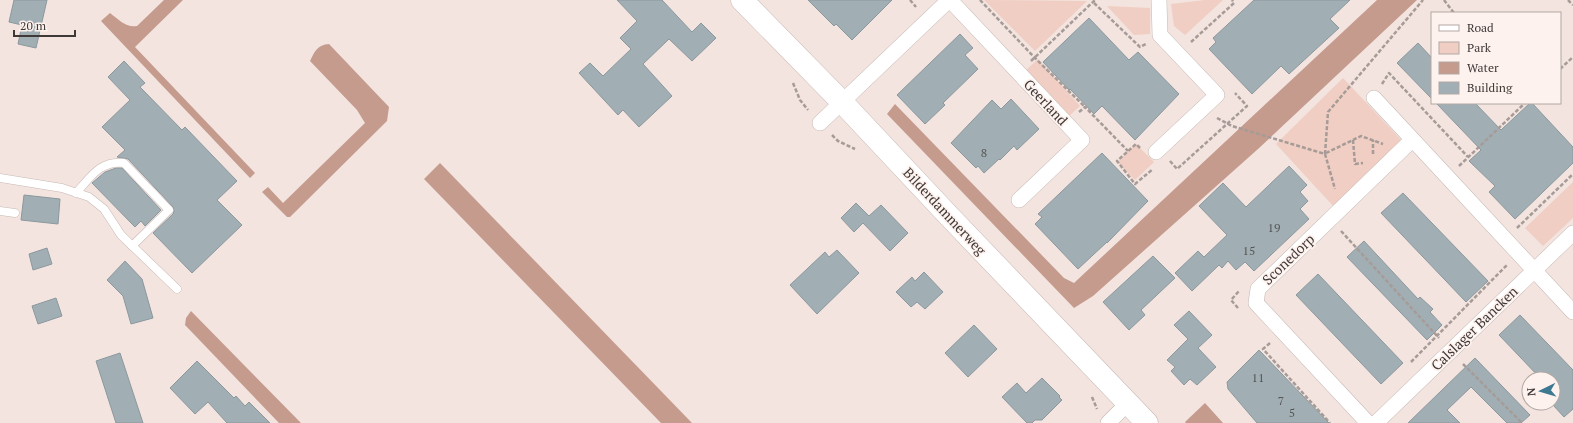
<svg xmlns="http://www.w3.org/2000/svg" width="1573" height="423" viewBox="0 0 1573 423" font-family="'PT Serif',serif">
  <rect width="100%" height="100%" fill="#f3e4df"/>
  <g fill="#f0cec3">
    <path d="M 984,0 L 1087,1 L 1035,51 Z"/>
    <path d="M 1205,0 L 1223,0 L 1185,35 L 1174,26 L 1171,4 Z"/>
    <path d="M 1107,6 L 1150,8 L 1150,34 L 1134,35 Z"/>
    <path d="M 1038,59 L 1080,106 L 1068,117 L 1025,71 Z"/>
    <path d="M 1343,78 L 1402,141 L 1335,208 L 1276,144 Z"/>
    <path d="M 1136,144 L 1154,162 L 1135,180 L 1117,162 Z"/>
    <path d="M 1573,182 L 1573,218 L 1543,246 L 1525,228 Z"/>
  </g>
  <g fill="#c59b8e">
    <path d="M 164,0 L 183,0 L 135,47 L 255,173 L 250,178 L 101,21 L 110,13 C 118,19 126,28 137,26 Z"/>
    <path d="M 1377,0 L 1417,0 L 1258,149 L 1093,296 L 1074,308 L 887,114 L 895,104 L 1064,278 L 1074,283 Z"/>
    <path d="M 329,44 L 389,107 L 387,121 L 290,217 L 287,217 L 262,192 L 268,187 L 283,203 L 365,123 L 357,110 L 310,61 C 315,51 317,45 329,44 Z"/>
    <path d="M 440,163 L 692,423 L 661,423 L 424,179 Z"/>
    <path d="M 191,311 L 301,423 L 279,423 L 185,325 L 186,318 Z"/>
    <path d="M 1205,403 L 1223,423 L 1186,423 L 1185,422 Z"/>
  </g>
  <g fill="#a1afb5" stroke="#8b989e">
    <path d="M 14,0 L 47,0 L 36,48 L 18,44 L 22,25 L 9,22 Z"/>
    <path d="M 617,0 L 662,0 L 692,32 L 701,23 L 716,38 L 692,61 L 669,39 L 643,64 L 672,96 L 639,127 L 623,110 L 618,115 L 579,73 L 590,63 L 603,76 L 631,49 L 620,38 L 637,21 Z"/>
    <path d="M 808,0 L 892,0 L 852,40 L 836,24 L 834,26 Z"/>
    <path d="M 1254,0 L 1350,0 L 1330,19 L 1339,28 L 1289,74 L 1281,66 L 1252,94 L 1209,49 L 1216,42 L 1213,38 Z"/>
    <path d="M 1089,18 L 1129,60 L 1138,52 L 1179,94 L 1135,140 L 1102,106 L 1094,114 L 1070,89 L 1069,90 L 1043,62 Z"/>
    <path d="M 960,34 L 973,48 L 965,55 L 978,69 L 943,103 L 945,105 L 925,124 L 897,95 Z"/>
    <path d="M 1418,43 L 1432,58 L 1432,99 L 1397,63 Z"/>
    <path d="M 124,61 L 145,83 L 140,87 L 182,130 L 185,127 L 237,181 L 217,200 L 242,225 L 192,273 L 153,233 L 173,214 L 174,211 L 173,207 L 128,159 L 117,157 L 125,150 L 102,127 L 130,100 L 108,77 Z"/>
    <path d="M 1011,99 L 1039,129 L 1017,150 L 1014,146 L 1000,160 L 999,159 L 984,173 L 978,166 L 976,168 L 951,143 L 992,100 L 1001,109 Z"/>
    <path d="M 1436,103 L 1475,103 L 1501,130 L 1530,103 L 1532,103 L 1573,147 L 1573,163 L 1515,219 L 1489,192 L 1495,186 L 1469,161 L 1481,150 Z"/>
    <path d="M 1102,153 L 1148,201 L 1107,243 L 1107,242 L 1078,269 L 1035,224 L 1042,217 L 1038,214 Z"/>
    <path d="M 1289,166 L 1307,185 L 1300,192 L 1308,201 L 1300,209 L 1309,219 L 1254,271 L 1245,262 L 1236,270 L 1228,261 L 1222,268 L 1219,265 L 1192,291 L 1175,273 L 1198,251 L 1204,257 L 1227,235 L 1199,206 L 1223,183 L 1246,207 Z"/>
    <path d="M 116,168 L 122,168 L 161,210 L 145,226 L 141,221 L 135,227 L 92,183 L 105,172 Z"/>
    <path d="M 1403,193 L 1488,281 L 1466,302 L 1381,213 Z"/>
    <path d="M 24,195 L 60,199 L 58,224 L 21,220 Z"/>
    <path d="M 856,203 L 869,216 L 881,205 L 908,233 L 890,251 L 863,223 L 854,232 L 841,218 Z"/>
    <path d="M 1364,241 L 1418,299 L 1420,297 L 1433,309 L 1430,312 L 1442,325 L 1427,340 L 1347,257 Z"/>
    <path d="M 47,248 L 52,264 L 33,270 L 29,254 Z"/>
    <path d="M 837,250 L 859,273 L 817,314 L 790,285 L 825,252 L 829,257 Z"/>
    <path d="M 1153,256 L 1175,278 L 1141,310 L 1145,315 L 1129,330 L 1103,302 Z"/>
    <path d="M 125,261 L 142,279 L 153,318 L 131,324 L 123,296 L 107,280 Z"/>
    <path d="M 924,272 L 943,292 L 925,309 L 917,302 L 911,307 L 896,292 L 912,277 L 915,281 Z"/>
    <path d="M 1318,274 L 1403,363 L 1381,384 L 1296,295 Z"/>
    <path d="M 56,298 L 62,316 L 38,324 L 32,306 Z"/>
    <path d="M 1189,311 L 1212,335 L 1198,348 L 1216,367 L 1197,385 L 1190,379 L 1184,385 L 1171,371 L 1175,367 L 1167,360 L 1188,339 L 1174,325 Z"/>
    <path d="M 1520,315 L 1573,370 L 1573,409 L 1564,417 L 1553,405 L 1553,379 L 1541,379 L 1499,335 Z"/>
    <path d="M 974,325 L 997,349 L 968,377 L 945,353 Z"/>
    <path d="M 1259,350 L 1303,396 L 1329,423 L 1257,423 L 1228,389 L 1227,382 Z"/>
    <path d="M 120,353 L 143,423 L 116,423 L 96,361 Z"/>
    <path d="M 1475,358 L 1530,415 L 1521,423 L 1507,423 L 1471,387 L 1447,410 L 1460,423 L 1408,423 Z"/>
    <path d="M 197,361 L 234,398 L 236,396 L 245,406 L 249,402 L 270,423 L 227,423 L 208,402 L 195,414 L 170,388 Z"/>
    <path d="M 1042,378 L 1060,396 L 1059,397 L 1062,400 L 1042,420 L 1035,420 L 1032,423 L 1027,423 L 1002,397 L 1017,383 L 1026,393 Z"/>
  </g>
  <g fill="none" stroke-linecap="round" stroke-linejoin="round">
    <g stroke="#c7b9b4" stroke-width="9">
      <g id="lane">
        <path d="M 0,178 L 62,188 L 89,197 L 104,209 L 121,235 L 177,289"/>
        <path d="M 76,193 C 91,177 100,160 124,163 L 169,210 L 132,246"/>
        <path d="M 0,211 L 15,213"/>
      </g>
    </g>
    <g stroke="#c7b9b4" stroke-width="16">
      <g id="street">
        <path d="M 950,0 L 1082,140 L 1019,200"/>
        <path d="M 1374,98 L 1573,312"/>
        <path d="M 820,123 L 949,0"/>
        <path d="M 1156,152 L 1217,95 L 1160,35 L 1159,0"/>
        <path d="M 1108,423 L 1128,403"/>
        <path d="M 1368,423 L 1256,303 L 1258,289 L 1412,140"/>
        <path d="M 1376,423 L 1573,233"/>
      </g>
    </g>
    <g stroke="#c7b9b4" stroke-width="23">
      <path id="secondary" d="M 742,0 L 842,102 L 948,215 L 1147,423"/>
    </g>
    <g stroke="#a69b97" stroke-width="2.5" stroke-dasharray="4 2" stroke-linecap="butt">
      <path d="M 910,0 L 916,7"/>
      <path d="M 980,0 L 1034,57 L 1085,107"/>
      <path d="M 1444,0 L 1454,13"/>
      <path d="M 1568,0 L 1573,5"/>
      <path d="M 1094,3 L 1140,47 L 1146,44"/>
      <path d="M 1191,42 L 1234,3 L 1232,0"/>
      <path d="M 1031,61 L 1095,0"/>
      <path d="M 1560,69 L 1573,57"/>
      <path d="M 793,83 L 800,100 L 808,110"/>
      <path d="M 1382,84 L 1389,73 L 1468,157"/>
      <path d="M 1079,112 L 1085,107 L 1128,151"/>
      <path d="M 1217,118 L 1232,126 L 1325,154 L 1335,189"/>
      <path d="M 832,135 L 838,141 L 855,149"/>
      <path d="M 1353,140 L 1355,164 L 1363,163"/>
      <path d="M 1140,148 L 1136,144 L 1117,161 L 1135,184 L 1153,169"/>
      <path d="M 1326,153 L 1361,136 L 1383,144"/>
      <path d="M 1325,154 L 1328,112 L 1423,0"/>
      <path d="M 1373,154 L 1373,140"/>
      <path d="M 1170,161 L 1177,169 L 1247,106 L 1235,93"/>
      <path d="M 1459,166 L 1525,103"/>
      <path d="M 1517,228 L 1573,174"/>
      <path d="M 1341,231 L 1439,338"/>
      <path d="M 1238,308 L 1231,300 L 1239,291"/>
      <path d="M 1270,343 L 1263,349 L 1330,423"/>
      <path d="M 1411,362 L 1507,265"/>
      <path d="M 1463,364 L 1522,423"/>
      <path d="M 1092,397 L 1097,409"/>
    </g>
    <use href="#lane" stroke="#fff" stroke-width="8"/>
    <use href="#street" stroke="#fff" stroke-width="15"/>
    <use href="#secondary" stroke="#fff" stroke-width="22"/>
  </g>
  <g text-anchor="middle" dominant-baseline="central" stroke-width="3.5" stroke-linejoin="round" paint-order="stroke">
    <g font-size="12" fill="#575656">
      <text x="984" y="152">8</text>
      <text x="1274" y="227">19</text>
      <text x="1249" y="250">15</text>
      <text x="1258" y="377">11</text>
      <text x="1281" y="400">7</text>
      <text x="1292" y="412">5</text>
    </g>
    <g font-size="14" fill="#3e3836" stroke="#fef2ee">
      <text transform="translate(1046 102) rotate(47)">Geerland</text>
      <text transform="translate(945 211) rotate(47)">Bilderdammerweg</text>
      <text transform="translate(1288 259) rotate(-44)">Sconedorp</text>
      <text transform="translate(1474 328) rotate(-44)">Calslager Bancken</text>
    </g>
  </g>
  <rect x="1431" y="12" width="130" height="92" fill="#fef2ee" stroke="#b1a8a4"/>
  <rect x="1439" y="25" width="20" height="6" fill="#ffffff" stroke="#b1a8a4"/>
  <text x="1467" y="32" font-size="12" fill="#3e3836">Road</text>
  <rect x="1439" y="42" width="20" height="12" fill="#f0cec3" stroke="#b1a8a4"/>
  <text x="1467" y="52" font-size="12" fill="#3e3836">Park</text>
  <rect x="1439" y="62" width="20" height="12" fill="#c59b8e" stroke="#b1a8a4"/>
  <text x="1467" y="72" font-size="12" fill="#3e3836">Water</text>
  <rect x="1439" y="82" width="20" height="12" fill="#a1afb5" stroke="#b1a8a4"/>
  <text x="1467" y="92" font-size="12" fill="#3e3836">Building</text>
  <g transform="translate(1541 391) rotate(265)"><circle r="19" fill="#fef2ee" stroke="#b1a8a4"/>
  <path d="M0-3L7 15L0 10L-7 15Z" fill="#3d7991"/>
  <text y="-6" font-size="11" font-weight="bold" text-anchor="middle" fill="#3e3836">N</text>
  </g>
  <path d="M14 30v6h61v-6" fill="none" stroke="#3e3836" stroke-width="2"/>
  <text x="20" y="30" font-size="12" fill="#3e3836" stroke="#fef2ee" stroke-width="3" paint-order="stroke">20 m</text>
</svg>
